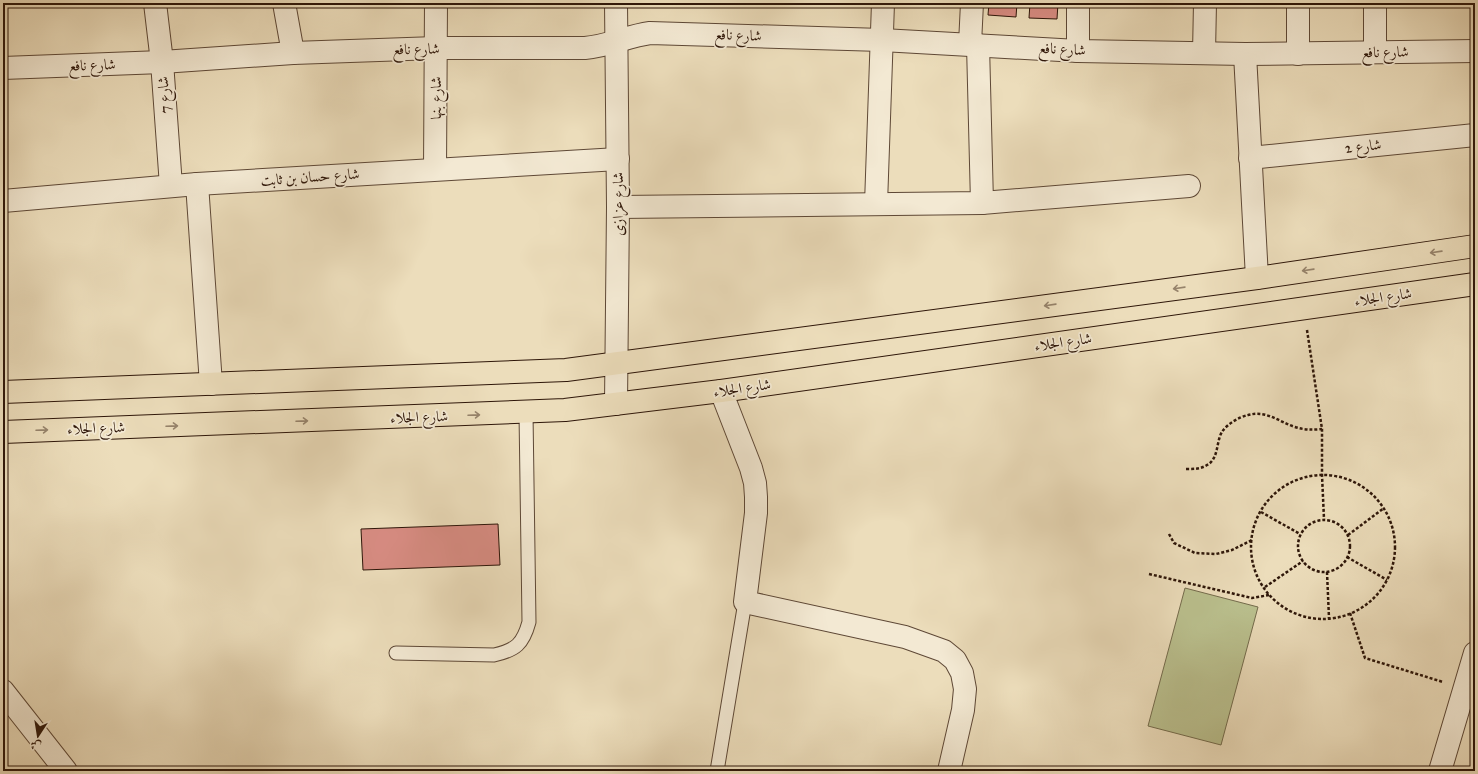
<svg xmlns="http://www.w3.org/2000/svg" width="1478" height="774" viewBox="0 0 1478 774" font-family="'IM FELL Great Primer',Amiri,serif">
  <rect width="100%" height="100%" fill="#ecddbb"/>
  <filter id="stains"><feTurbulence type="fractalNoise" baseFrequency=".005" numOctaves="4"/><feColorMatrix values="0 0 0 0 .2 0 0 0 0 .09 0 0 0 0 .02 0 0 0 .5 -.17"/></filter>
  <radialGradient id="worn" r=".72"><stop offset=".6" stop-color="#630" stop-opacity="0"/><stop offset="1" stop-color="#630" stop-opacity=".3"/></radialGradient>
  <path fill="#bac08e" stroke="#746b4c" d="M 1185,588 L 1258,607 L 1221,745 L 1148,726 Z"/>
  <g fill="#d68b81" stroke="#2e1609">
    <path d="M 989,3 L 1017,3 L 1016,17 L 988,15 Z"/>
    <path d="M 1030,3 L 1058,3 L 1057,19 L 1029,18 Z"/>
    <path d="M 498,524 L 500,565 L 363,570 L 361,529 Z"/>
  </g>
  <g fill="none" stroke-linecap="round" stroke-linejoin="round">
    <g stroke="#5e4836" stroke-width="15">
      <g id="service">
        <path d="M 396,653 L 494,655 C 516,650 523,644 529,622 L 526,413"/>
        <path d="M 717,771 L 745,602"/>
      </g>
    </g>
    <g stroke="#5e4836" stroke-width="24">
      <g id="minor">
        <path d="M 155,3 L 162,62 L 171,186"/>
        <path d="M 284,3 L 293,53"/>
        <path d="M 1078,3 L 1078,51"/>
        <path d="M 970,44 L 972,3"/>
        <path d="M 978,45 L 982,203"/>
        <path d="M 1375,52 L 1375,3"/>
        <path d="M 1204,53 L 1205,3"/>
        <path d="M 1245,54 L 1257,278"/>
        <path d="M 1298,54 L 1298,3"/>
        <path d="M 3,68 L 162,62 L 293,53 L 436,48 L 585,48 C 608,46 628,36 650,33 L 882,40 L 1078,51 L 1245,54 L 1475,51"/>
        <path d="M 1250,158 L 1475,135"/>
        <path d="M 435,169 L 436,3"/>
        <path d="M 197,184 L 211,384"/>
        <path d="M 3,201 L 197,184 L 618,159"/>
        <path d="M 876,204 L 883,3"/>
        <path d="M 618,207 L 982,203 L 1189,186"/>
        <path d="M 721,391 L 751,468 L 755,483 L 756,497 L 756,513 L 745,602 L 905,637 L 944,651 L 955,660 L 962,673 L 965,689 L 963,710 L 949,771"/>
        <path d="M 616,404 L 618,207 L 616,3"/>
        <path d="M 3,691 L 66,771"/>
        <path d="M 1440,771 L 1475,653"/>
      </g>
    </g>
    <g stroke="#2e1609" stroke-width="24">
      <g id="primary">
        <path d="M 3,392 L 566,370 L 1257,278 L 1475,246"/>
        <path d="M 3,432 L 565,410 L 721,391 L 1475,284"/>
      </g>
    </g>
    <g stroke="#2e1609" stroke-width="2.5" stroke-dasharray="3 2" stroke-linecap="butt">
      <path d="M 1307,330 L 1322,429 L 1322,475 L 1324,519"/>
      <path d="M 1186,469 C 1194,469 1201,469 1207,465 C 1219,459 1216,441 1222,432 C 1227,424 1239,417 1248,415 C 1267,410 1279,422 1295,427 C 1304,430 1312,430 1322,429"/>
      <circle cx="1323" cy="547" r="72"/>
      <path d="M 1261,512 L 1300,534"/>
      <circle cx="1324" cy="546" r="26"/>
      <path d="M 1169,534 L 1174,543 L 1195,553 L 1216,554 L 1232,550 L 1252,540"/>
      <path d="M 1348,535 L 1384,508"/>
      <path d="M 1347,557 L 1387,580"/>
      <path d="M 1327,572 L 1329,618"/>
      <path d="M 1149,574 L 1252,598 L 1269,595"/>
      <path d="M 1265,587 L 1303,561"/>
      <path d="M 1350,613 L 1365,658 L 1443,682"/>
    </g>
    <use href="#service" stroke="#f3e9d3" stroke-width="13"/>
    <use href="#minor" stroke="#f3e9d3" stroke-width="22"/>
    <use href="#primary" stroke="#ecddbb" stroke-width="22"/>
  </g>
  <defs><path id="oneway-shaft" d="M-6 0H5M1.5-3L5.5 0L1.5 3" fill="none" stroke-width="1.6" stroke-linecap="round" stroke-linejoin="round"/></defs>
  <g stroke="#96836b">
    <use href="#oneway-shaft" transform="translate(1436 252) rotate(172)"/>
    <use href="#oneway-shaft" transform="translate(1308 270) rotate(172)"/>
    <use href="#oneway-shaft" transform="translate(1179 288) rotate(172)"/>
    <use href="#oneway-shaft" transform="translate(1050 305) rotate(172)"/>
    <use href="#oneway-shaft" transform="translate(474 415) rotate(-2)"/>
    <use href="#oneway-shaft" transform="translate(302 421) rotate(-2)"/>
    <use href="#oneway-shaft" transform="translate(172 426) rotate(-2)"/>
    <use href="#oneway-shaft" transform="translate(42 430) rotate(-2)"/>
  </g>
  <g text-anchor="middle" dominant-baseline="central" stroke-width="3.5" stroke-linejoin="round" paint-order="stroke">
    <g font-size="15" fill="#2e1609" stroke="#f3e9d3">
      <text transform="translate(738 35) rotate(2)">شارع نافع</text>
      <text transform="translate(416 49) rotate(-1)">شارع نافع</text>
      <text transform="translate(1062 49) rotate(3)">شارع نافع</text>
      <text transform="translate(1385 52) rotate(-1)">شارع نافع</text>
      <text transform="translate(92 65) rotate(-2)">شارع نافع</text>
      <text transform="translate(164 95) rotate(-94)">شارع 7</text>
      <text transform="translate(436 98) rotate(-90)">شارع بنها</text>
      <text transform="translate(1363 146) rotate(-6)">شارع 2</text>
      <text transform="translate(310 177) rotate(-4)">شارع حسان بن ثابت</text>
      <text transform="translate(618 204) rotate(-90)">شارع عزازى</text>
      <text transform="translate(1383 297) rotate(-8)">شارع الجلاء</text>
      <text transform="translate(1063 342) rotate(-8)">شارع الجلاء</text>
      <text transform="translate(742 388) rotate(-8)">شارع الجلاء</text>
      <text transform="translate(419 417) rotate(-2)">شارع الجلاء</text>
      <text transform="translate(96 428) rotate(-2)">شارع الجلاء</text>
    </g>
  </g>
  <rect width="1478" height="774" fill="none" stroke="#ecddbb" stroke-width="16"/>
  <rect x="4" y="4" width="1470" height="766" fill="none" stroke="#2e1609" stroke-width="2"/>
  <rect x="8" y="8" width="1462" height="758" fill="none" stroke="#2e1609"/>
  <g transform="translate(38 736) rotate(192)" stroke="#f3e9d3" stroke-width="3" paint-order="stroke">
  <path d="M0-3L7 15L0 10L-7 15Z" fill="#2e1609"/>
  <text y="-6" font-size="11" font-weight="bold" text-anchor="middle" fill="#2e1609">ش</text>
  </g>
  <rect width="100%" height="100%" filter="url(#stains)"/>
  <rect width="100%" height="100%" fill="url(#worn)"/>
</svg>
